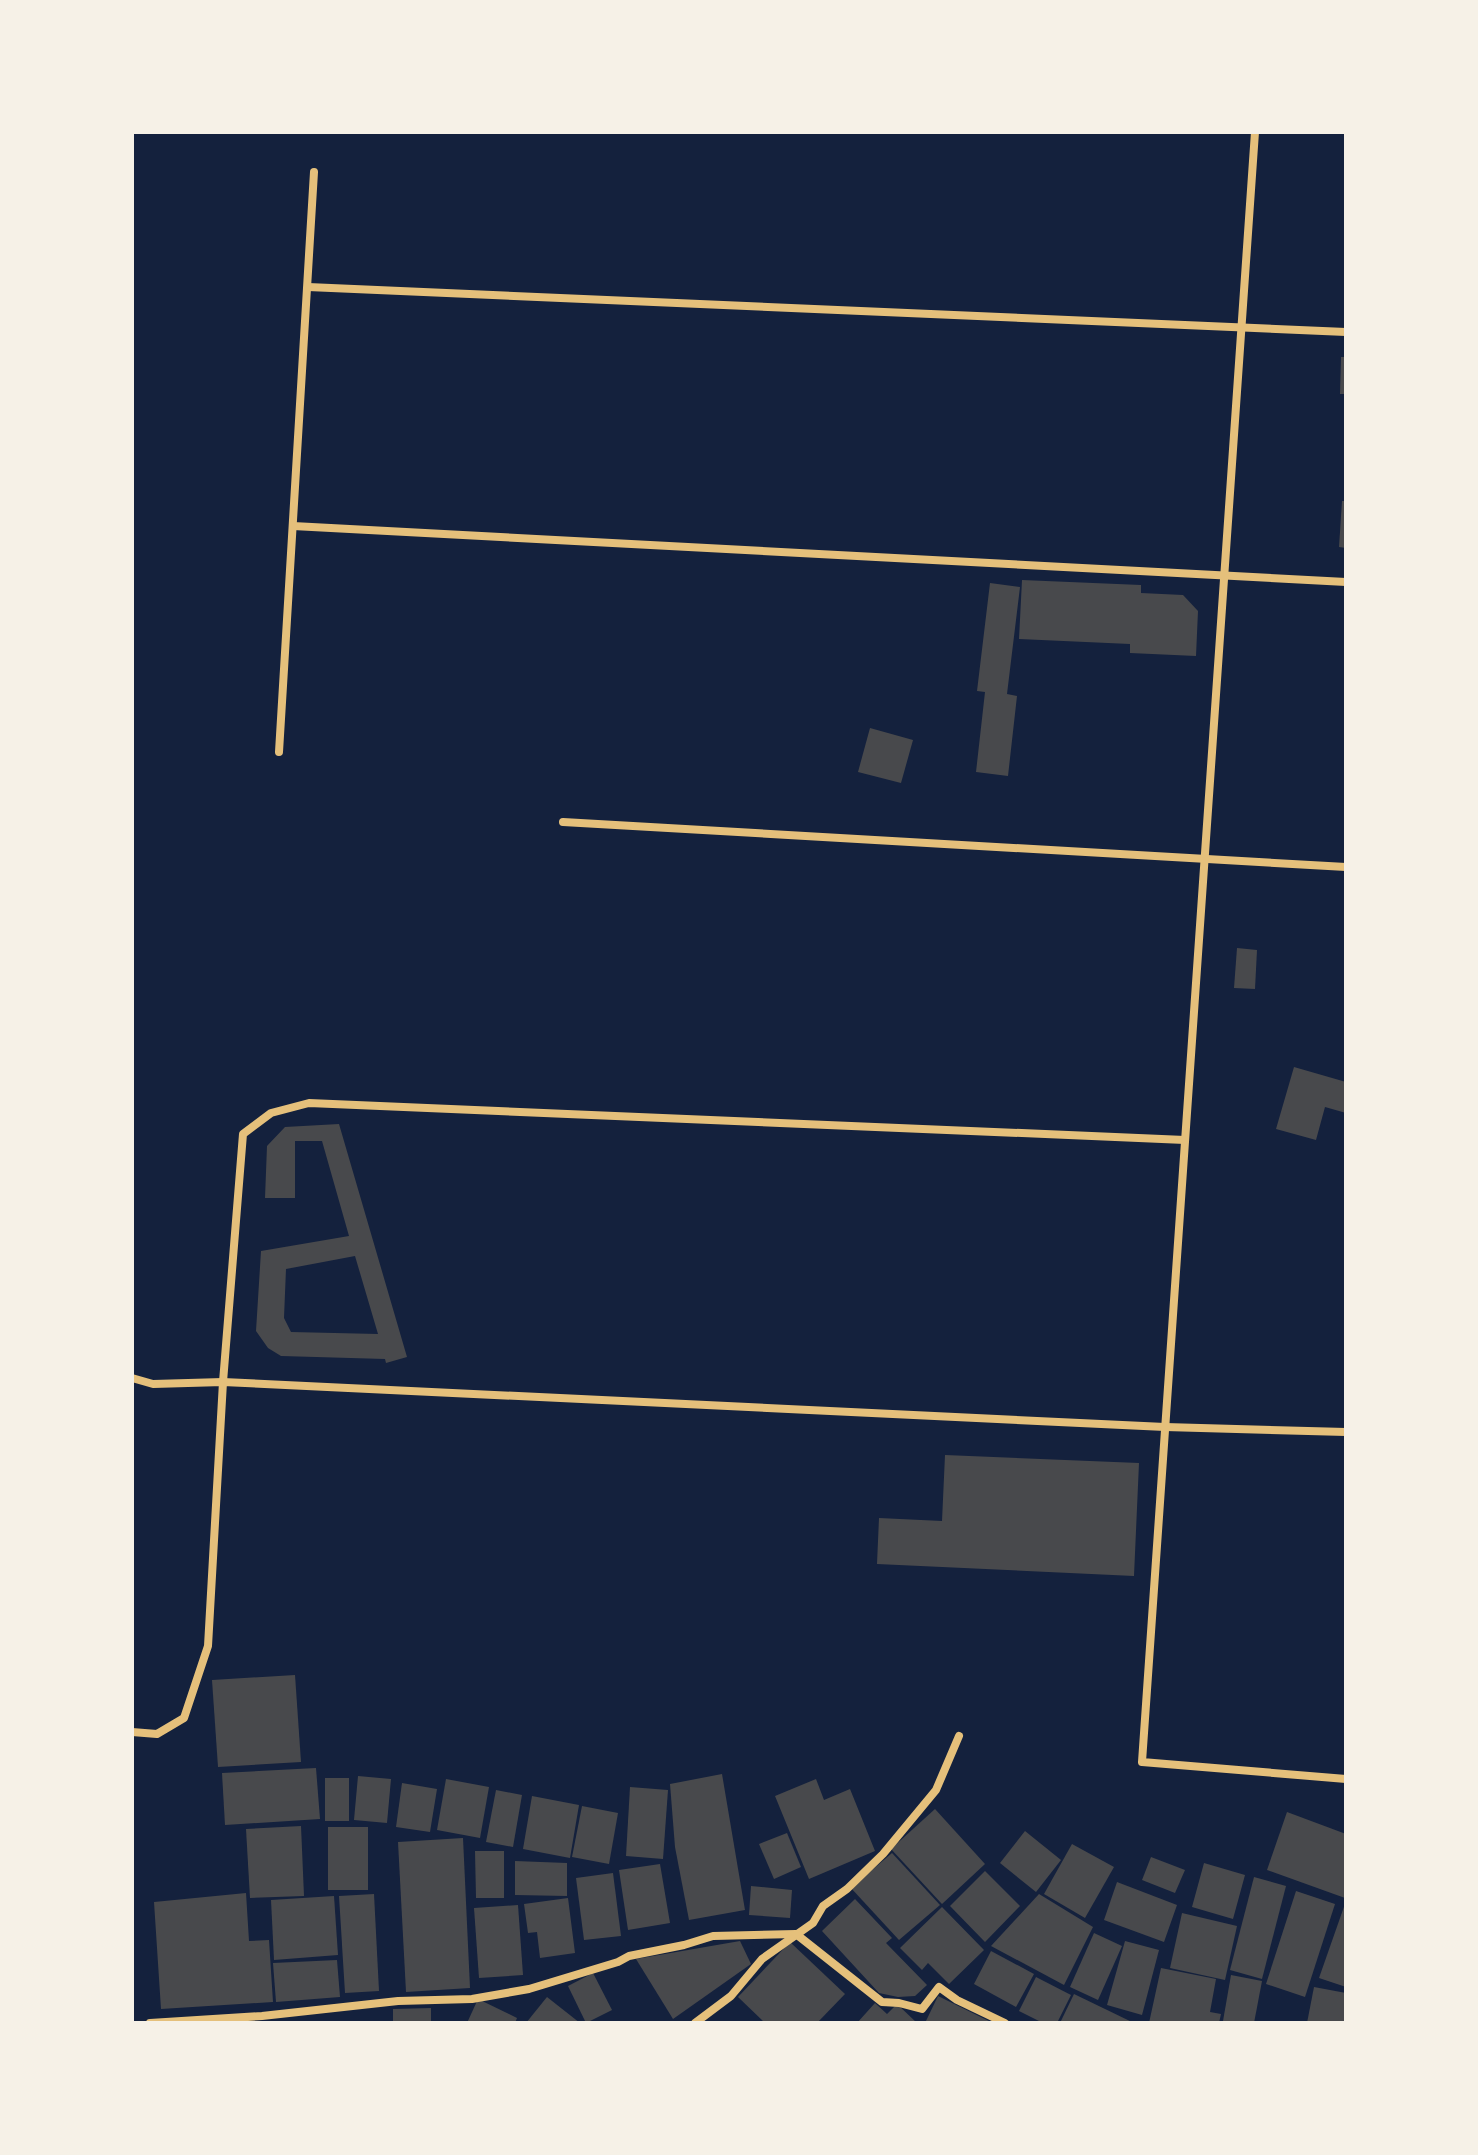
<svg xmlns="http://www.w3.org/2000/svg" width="1478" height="2155" viewBox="0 0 1478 2155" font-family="Lato,sans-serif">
  <rect width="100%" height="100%" fill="#14213d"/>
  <g fill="#48494c" fill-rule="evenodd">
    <path d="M 1341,357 L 1346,357 L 1346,394 L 1340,394 Z"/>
    <path d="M 1342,501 L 1346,501 L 1346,548 L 1339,547 Z"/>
    <path d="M 1022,580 L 1141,585 L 1141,593 L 1183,595 L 1198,611 L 1196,656 L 1130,653 L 1130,644 L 1019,639 Z"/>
    <path d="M 990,583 L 1020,587 L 1007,694 L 1017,696 L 1008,776 L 976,772 L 985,692 L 977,691 Z"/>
    <path d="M 870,728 L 913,740 L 901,783 L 858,772 Z"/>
    <path d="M 1237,948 L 1257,950 L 1255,989 L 1234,988 Z"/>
    <path d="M 1294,1067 L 1346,1082 L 1346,1113 L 1325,1107 L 1316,1140 L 1276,1129 Z"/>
    <path d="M 339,1124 L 407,1357 L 386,1363 L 385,1359 L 281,1356 L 268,1348 L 256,1331 L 261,1251 L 349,1236 L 322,1141 L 295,1141 L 295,1198 L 265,1198 L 267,1146 L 285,1127 ZM 355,1256 L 378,1334 L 291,1332 L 284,1318 L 286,1269 Z"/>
    <path d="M 945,1455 L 1139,1463 L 1134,1576 L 877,1564 L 879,1518 L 942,1521 Z"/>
    <path d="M 295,1675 L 301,1762 L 218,1767 L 212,1680 Z"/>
    <path d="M 316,1768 L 320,1819 L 225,1825 L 222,1773 Z"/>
    <path d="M 722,1774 L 745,1910 L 689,1920 L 675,1847 L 670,1784 Z"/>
    <path d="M 358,1776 L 391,1779 L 387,1823 L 354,1820 Z"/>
    <rect x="325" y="1778" width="24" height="43"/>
    <path d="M 446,1779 L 489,1787 L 480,1838 L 437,1830 Z"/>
    <path d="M 816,1779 L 824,1800 L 850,1789 L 875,1851 L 809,1879 L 775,1796 Z"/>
    <path d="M 402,1783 L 437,1789 L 430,1832 L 396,1827 Z"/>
    <path d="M 630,1787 L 668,1790 L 663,1859 L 626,1856 Z"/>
    <path d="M 496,1790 L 522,1795 L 513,1847 L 486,1842 Z"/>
    <path d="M 532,1796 L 579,1805 L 570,1858 L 523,1849 Z"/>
    <path d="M 582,1806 L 618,1813 L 609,1864 L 572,1857 Z"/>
    <path d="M 935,1809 L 985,1864 L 942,1904 L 891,1849 Z"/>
    <path d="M 1287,1812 L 1346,1834 L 1345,1898 L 1267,1870 Z"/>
    <path d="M 301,1826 L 304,1896 L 250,1898 L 246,1829 Z"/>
    <rect x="328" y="1827" width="40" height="63"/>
    <path d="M 1025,1831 L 1061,1860 L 1036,1892 L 1000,1863 Z"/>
    <path d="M 787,1833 L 801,1867 L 774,1879 L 759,1844 Z"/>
    <path d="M 463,1838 L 470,1988 L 406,1992 L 398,1842 Z"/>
    <path d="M 1072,1844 L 1114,1867 L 1085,1918 L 1044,1894 Z"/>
    <path d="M 475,1851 L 504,1851 L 504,1898 L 476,1898 Z"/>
    <path d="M 892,1853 L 940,1905 L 899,1940 L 851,1888 Z"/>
    <path d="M 1151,1857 L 1185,1870 L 1175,1893 L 1142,1880 Z"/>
    <path d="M 515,1861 L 567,1863 L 567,1896 L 515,1895 Z"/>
    <path d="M 1204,1863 L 1245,1875 L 1233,1919 L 1192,1907 Z"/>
    <path d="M 660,1864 L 670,1923 L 628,1930 L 619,1870 Z"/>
    <path d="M 985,1871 L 1020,1906 L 985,1942 L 950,1906 Z"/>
    <path d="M 613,1873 L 621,1936 L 584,1940 L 576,1878 Z"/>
    <path d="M 1254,1877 L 1286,1886 L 1262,1979 L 1230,1970 Z"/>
    <path d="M 1117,1882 L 1177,1905 L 1164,1942 L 1104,1920 Z"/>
    <path d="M 751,1886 L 792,1890 L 790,1918 L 749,1915 Z"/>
    <path d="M 1296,1891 L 1335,1904 L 1305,1997 L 1266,1984 Z"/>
    <path d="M 246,1893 L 249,1941 L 269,1940 L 273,2002 L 161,2009 L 154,1902 Z"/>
    <path d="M 374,1894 L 379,1991 L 345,1993 L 339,1896 Z"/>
    <path d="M 1039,1894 L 1093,1927 L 1064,1985 L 991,1946 Z"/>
    <path d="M 334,1896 L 338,1955 L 274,1960 L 271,1900 Z"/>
    <path d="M 568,1898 L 575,1953 L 540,1958 L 537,1932 L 528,1933 L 524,1904 Z"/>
    <path d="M 855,1899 L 892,1938 L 886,1943 L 927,1985 L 915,1996 L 898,1997 L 879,1993 L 822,1931 Z"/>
    <path d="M 1346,1901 L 1346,1987 L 1319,1978 Z"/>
    <path d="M 518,1905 L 523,1975 L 479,1978 L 474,1908 Z"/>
    <path d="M 942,1907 L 984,1950 L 949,1984 L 928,1963 L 922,1970 L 900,1948 Z"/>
    <path d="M 1182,1913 L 1237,1926 L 1225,1980 L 1170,1968 Z"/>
    <path d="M 1094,1933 L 1122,1946 L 1098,2000 L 1070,1987 Z"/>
    <path d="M 740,1941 L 751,1964 L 673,2019 L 636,1959 Z"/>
    <path d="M 1125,1941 L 1159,1950 L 1142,2015 L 1107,2005 Z"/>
    <path d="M 790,1942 L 845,1994 L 817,2023 L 765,2023 L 738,1997 Z"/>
    <path d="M 991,1951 L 1034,1974 L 1016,2007 L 974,1984 Z"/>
    <path d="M 337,1960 L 340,1997 L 276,2002 L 273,1963 Z"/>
    <path d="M 1161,1968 L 1216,1979 L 1210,2012 L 1221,2014 L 1219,2023 L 1149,2023 Z"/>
    <path d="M 593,1973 L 612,2010 L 586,2023 L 568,1986 Z"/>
    <path d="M 1231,1975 L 1262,1981 L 1254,2023 L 1223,2021 Z"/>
    <path d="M 1036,1977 L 1071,1995 L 1057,2023 L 1043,2023 L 1019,2011 Z"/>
    <path d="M 1314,1987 L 1346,1993 L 1346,2023 L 1307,2023 Z"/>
    <path d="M 1074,1994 L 1134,2023 L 1060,2023 Z"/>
    <path d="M 938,1996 L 993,2023 L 925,2023 Z"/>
    <path d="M 547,1997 L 580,2023 L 526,2023 Z"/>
    <path d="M 478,1999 L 517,2018 L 515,2023 L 467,2023 Z"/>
    <path d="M 875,2003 L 887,2014 L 897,2004 L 917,2023 L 857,2023 Z"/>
    <path d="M 431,2008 L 431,2023 L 393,2023 L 393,2009 Z"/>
  </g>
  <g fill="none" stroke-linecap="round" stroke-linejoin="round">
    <g stroke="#e5c07b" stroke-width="8">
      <path d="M 1255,132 L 1142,1762 L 1346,1779"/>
      <path d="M 308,287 L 1346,332"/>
      <path d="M 293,526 L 1346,582"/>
      <path d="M 279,752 L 314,172"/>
      <path d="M 563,822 L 1346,867"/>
      <path d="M 132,1378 L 153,1384 L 223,1382 L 1165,1427 L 1346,1432"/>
      <path d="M 132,1732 L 157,1734 L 184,1718 L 208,1646 L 223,1382 L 243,1134 L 271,1113 L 309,1103 L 1185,1140"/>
      <path d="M 150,2023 L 262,2016 L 398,2001 L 472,1999 L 529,1989 L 618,1962 L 629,1956 L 684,1945 L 713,1936 L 796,1934 L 882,2002 L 899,2003 L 922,2009 L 939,1987 L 957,2000 L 1005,2023"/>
      <path d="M 695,2023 L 731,1996 L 762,1959 L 813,1923 L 823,1906 L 847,1889 L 883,1854 L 936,1790 L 959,1736"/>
    </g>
  </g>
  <rect width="1478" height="2155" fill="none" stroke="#f6f1e7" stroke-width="268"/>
</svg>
